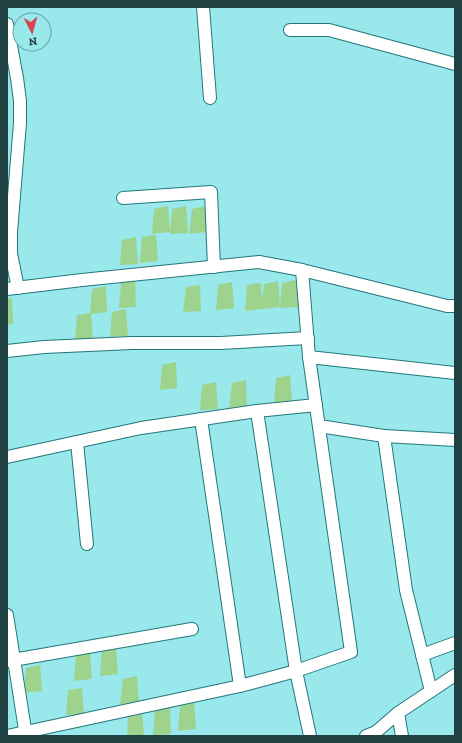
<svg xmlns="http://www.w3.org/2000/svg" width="462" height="743" viewBox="0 0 462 743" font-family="'Zilla Slab',serif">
  <rect width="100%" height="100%" fill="#99e8eb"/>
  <g fill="#9dd38d">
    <path d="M 168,206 L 170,232 L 152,234 L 154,209 Z"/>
    <path d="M 186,206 L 188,233 L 170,234 L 172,209 Z"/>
    <path d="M 206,206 L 207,232 L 189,234 L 192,209 Z"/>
    <path d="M 156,235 L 158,261 L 140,263 L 142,237 Z"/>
    <path d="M 136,237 L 138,264 L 120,265 L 122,240 Z"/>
    <path d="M 135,280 L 136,307 L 119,308 L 121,283 Z"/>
    <path d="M 296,280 L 298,307 L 280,308 L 282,283 Z"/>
    <path d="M 278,281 L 280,307 L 245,311 L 247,285 L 261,283 L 262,301 L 264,284 Z"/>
    <path d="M 232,282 L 234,308 L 216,310 L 218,285 Z"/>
    <path d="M 200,285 L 201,311 L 183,312 L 186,287 Z"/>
    <path d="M 106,286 L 107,312 L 91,314 L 93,339 L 75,340 L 77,315 L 90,313 L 92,289 Z"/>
    <path d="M 12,298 L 13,324 L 7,325 L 7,299 Z"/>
    <path d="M 126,309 L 128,336 L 110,337 L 112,312 Z"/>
    <path d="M 176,362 L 177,388 L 160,390 L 162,365 Z"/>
    <path d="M 290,375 L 292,402 L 274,403 L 276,378 Z"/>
    <path d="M 246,380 L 247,407 L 229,408 L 232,383 Z"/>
    <path d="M 216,382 L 218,409 L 200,410 L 202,385 Z"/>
    <path d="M 116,648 L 118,674 L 100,676 L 102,651 Z"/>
    <path d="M 90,653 L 92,679 L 74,681 L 76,656 Z"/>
    <path d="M 40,665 L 42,691 L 24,693 L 26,668 Z"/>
    <path d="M 137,676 L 139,703 L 120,704 L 123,679 Z"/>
    <path d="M 82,688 L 84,714 L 66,715 L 68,690 Z"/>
    <path d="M 194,703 L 196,729 L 178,731 L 180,706 Z"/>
    <path d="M 170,708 L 171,734 L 153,736 L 155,710 Z"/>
    <path d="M 142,714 L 144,736 L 127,736 L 128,717 Z"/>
  </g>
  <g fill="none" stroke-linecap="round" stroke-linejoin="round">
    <g stroke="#23777a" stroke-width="14">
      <g id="minor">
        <path d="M 203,7 L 210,98"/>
        <path d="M 7,24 L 17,78 L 20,101 L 20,123 L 11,232 L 11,254 L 18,288"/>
        <path d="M 290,30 L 329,30 L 455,64"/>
        <path d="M 123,198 L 211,192 L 214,267"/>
        <path d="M 7,289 L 82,280 L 259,262 L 302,270 L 447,306 L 455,306"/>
        <path d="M 7,351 L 44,347 L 132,343 L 221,343 L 308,338"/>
        <path d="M 309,357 L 455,373"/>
        <path d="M 257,411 L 296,671 L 310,736"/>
        <path d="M 201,419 L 240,686"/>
        <path d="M 319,426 L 384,436 L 455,440"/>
        <path d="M 384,436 L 406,590 L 431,691"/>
        <path d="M 77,442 L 87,544"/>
        <path d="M 7,457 L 141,428 L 257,411 L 316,405"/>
        <path d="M 7,615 L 26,736"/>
        <path d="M 422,655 L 455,643"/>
        <path d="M 7,661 L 192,629"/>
        <path d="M 7,736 L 240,686 L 296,671 L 351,652 L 309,357 L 302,270"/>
        <path d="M 366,736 L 376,732 L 398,713"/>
        <path d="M 402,736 L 398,713 L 455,675"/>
      </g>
    </g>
    <use href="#minor" stroke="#fff" stroke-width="12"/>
  </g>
  <rect width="462" height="743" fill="none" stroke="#204142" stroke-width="16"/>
  <g transform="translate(32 32) rotate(174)"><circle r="19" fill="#99e8eb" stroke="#69a5a7"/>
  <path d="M0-3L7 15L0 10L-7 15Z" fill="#d64554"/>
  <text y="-6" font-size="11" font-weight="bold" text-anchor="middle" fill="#204142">N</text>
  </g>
</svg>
